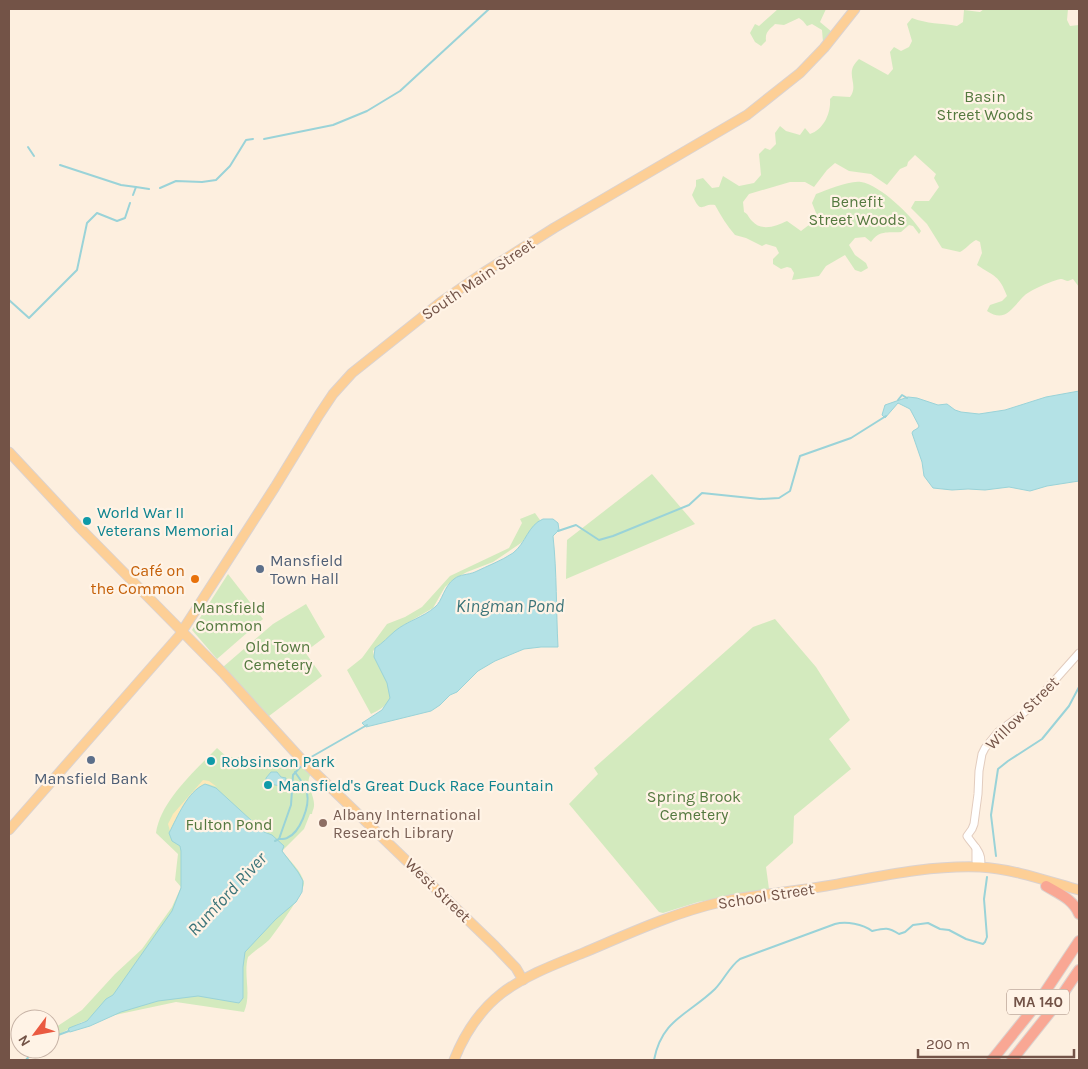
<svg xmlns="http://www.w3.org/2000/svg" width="1088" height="1069" viewBox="0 0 1088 1069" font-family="Karla,sans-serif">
  <rect width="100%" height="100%" fill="#fdefdf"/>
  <g fill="#d3eabe">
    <path d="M 778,9 L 826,9 L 820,22 L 832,32 L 823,42 L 822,30 L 812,24 L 807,26 L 803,21 L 799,18 L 784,25 L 775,24 C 769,30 765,32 766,41 L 761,46 L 755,42 L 750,33 L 755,24 L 759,26 Z"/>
    <path d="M 984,9 L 1068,9 L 1067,20 L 1070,26 L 1079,25 L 1079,287 L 1073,279 L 1068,281 C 1066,281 1063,279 1061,279 C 1053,280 1031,290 1025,295 C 1013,306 1006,324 987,311 L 990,305 L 1002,301 L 1007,296 C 999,275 995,277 977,265 L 982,253 L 980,242 L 976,240 C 970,243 966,249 960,252 L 942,248 L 927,224 L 911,208 L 915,201 L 929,201 L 939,187 L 934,178 L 936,174 L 915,155 L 908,162 L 907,166 L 900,169 L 887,185 L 871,174 L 849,171 L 835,163 L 827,170 L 814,187 L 805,182 L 790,182 L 749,194 L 743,202 L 744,212 C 749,215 748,217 752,221 C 762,232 776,226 787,221 L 801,231 L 818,218 L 812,203 L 816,194 C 827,190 850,180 861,182 C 880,185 911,215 921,231 L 919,234 L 913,226 L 909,225 L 901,232 C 887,233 879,230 871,242 L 865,237 L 855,238 L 849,245 L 855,255 L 866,263 L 868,268 L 861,272 L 855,270 L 845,255 L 826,266 L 819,276 L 792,280 L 794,273 L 791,268 L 787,267 L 781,269 L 773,264 L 773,259 L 779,253 L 776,247 L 766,244 L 762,246 L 746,238 L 735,235 C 727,226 721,216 715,205 C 701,203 702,216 692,195 L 696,186 L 696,180 L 703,178 L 712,188 L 719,187 L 723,176 L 739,186 L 754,183 L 761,175 L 759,154 L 765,148 L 770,150 L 776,144 L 775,133 L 780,126 L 786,131 L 800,135 L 805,128 L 810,134 C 824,129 831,113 830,99 L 833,96 L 850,97 C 860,83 843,74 859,59 L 888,75 L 893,69 L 890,52 L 894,47 L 901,51 L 909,47 L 912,41 L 907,24 L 912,18 C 927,24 941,23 957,26 L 963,22 L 964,10 L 980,12 Z"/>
    <path d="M 652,474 L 695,524 L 566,579 L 567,540 Z"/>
    <path d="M 535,513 L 540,520 L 521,543 L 493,562 L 467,572 L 454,579 L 445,587 L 433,608 L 402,626 L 376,648 L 373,651 C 377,675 412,696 371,714 L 347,670 L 362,658 L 387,624 L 405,617 L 422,607 L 450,576 L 509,548 L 522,523 L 520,519 Z"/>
    <path d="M 228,574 L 263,619 L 217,659 L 192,630 Z"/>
    <path d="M 306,604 L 325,637 L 305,652 L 322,676 L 269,716 L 223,667 L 273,624 Z"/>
    <path d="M 775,619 L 816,667 L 850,720 L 829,739 L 851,769 L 794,816 L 793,843 L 766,867 L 769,889 L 698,902 L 663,913 L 659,912 L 569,804 L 598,774 L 594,768 L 753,627 Z"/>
    <path d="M 217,748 L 227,757 L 239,757 L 267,765 L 291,769 L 297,761 L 311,774 C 304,783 315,795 314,806 C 314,809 312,811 312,814 L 310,814 L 304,829 L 282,851 C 289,860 302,871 304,883 C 305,891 275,933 269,940 C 263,946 255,950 248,957 C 243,975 252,994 244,1012 L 176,1002 L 82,1022 L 50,1039 L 50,1031 L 82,1010 L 115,974 L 142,949 L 172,907 L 181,887 L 175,880 L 178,854 L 156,833 C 161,800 195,771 217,748 Z"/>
  </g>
  <path fill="#fde9b9" d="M 203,780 L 209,781 L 217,787 C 214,786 209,784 206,784 C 191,786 176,819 170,831 L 168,824 L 173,814 Z"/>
  <g fill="#b4e2e6" stroke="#9ad3d8">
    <path d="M 1079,391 L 1079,481 L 1047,486 L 1030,491 L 1009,487 L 985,490 L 968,489 L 952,490 L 933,488 L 924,476 L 922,462 L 912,433 L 913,431 L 918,428 L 919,426 L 910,409 L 898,403 L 885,418 L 882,415 L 885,405 L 908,397 L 917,398 L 938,405 L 947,404 L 955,410 L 961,412 L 979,414 L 1005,410 L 1046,397 Z"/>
    <path d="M 543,519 L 553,519 L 558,523 L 559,530 L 553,536 C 557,573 556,610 558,647 L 541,647 L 524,649 L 495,661 L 478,671 L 457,692 L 450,695 L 440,705 L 431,711 L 366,727 L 362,723 L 382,710 L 390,698 L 387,683 L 374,657 L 375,648 C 383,643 388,637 395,631 C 407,621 424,617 435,607 C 442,602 444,586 454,579 C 460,574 468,575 475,572 C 487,566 501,561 513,553 C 526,543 528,525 543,519 Z"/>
    <path d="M 271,772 L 277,772 L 281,777 L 286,778 L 285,784 L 280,786 L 266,783 L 266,778 Z"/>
    <path d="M 205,784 L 216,788 L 264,832 L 272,835 L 284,846 L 282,851 L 298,872 L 303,881 L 302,892 L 296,902 L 276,919 L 245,952 L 243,967 L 243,998 L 239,1003 L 198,996 L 158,1001 L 121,1012 L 90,1026 L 70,1032 L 68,1031 L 69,1028 L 87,1021 L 106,999 L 113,995 L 172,911 L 181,888 L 181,851 L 180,846 L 172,841 L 169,833 C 178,816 187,792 205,784 Z"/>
  </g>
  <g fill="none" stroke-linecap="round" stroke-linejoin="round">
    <g stroke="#9ad3d8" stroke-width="2">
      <path d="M 264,139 L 333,125 L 367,111 L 400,91 L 489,9"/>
      <path d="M 28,147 L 34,156"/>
      <path d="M 60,165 L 121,185 L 136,187"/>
      <path d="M 160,188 L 176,181 L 202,182 L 216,180 L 230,166 L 246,140 L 253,139"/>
      <path d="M 133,195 L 136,187 L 149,189"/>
      <path d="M 9,300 L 29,318 L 77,270 L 87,223 L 97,213 L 117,221 L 125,218 L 130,203"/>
      <path d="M 898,400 L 902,395 L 907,398"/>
      <path d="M 558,531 L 576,525 L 599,540 L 613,536 L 689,505 L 702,493 L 760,499 L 779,498 L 790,491 L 800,456 L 851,438 L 886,416"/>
      <path d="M 306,760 L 367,725"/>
      <path d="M 279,839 C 280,839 286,839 287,838 C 300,833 310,806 307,793 C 305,785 299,778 295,772"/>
      <path d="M 275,841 L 279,839 L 291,805 L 293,775 L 303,764"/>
      <path d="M 996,856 L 991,815 L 998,769 L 1008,761 L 1042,739 L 1069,706 L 1079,687"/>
      <path d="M 50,1038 L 69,1031"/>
      <path d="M 26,1060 L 35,1049"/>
      <path d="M 654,1060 C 662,1019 688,1015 715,989 C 724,980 729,967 740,959 L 835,924 C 846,921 863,924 872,931 C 885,928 888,927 899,934 L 905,932 L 913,925 L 928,923 L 940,929 L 949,930 L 966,939 L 983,944 L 985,942 L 987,937 L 984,899 L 987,877"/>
    </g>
    <g stroke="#e2ccbe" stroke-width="9">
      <g id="minor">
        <path d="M 976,848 L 976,861 L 980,867"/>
        <path d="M 980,867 C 984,853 974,847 967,836 L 972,829 L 974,824 L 978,794 L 979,771 L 982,754 L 985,748 L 998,732 L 1030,708 L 1079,653"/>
      </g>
    </g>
    <g stroke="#dbd2cf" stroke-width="11">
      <g id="major">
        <path d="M 9,452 L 80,528 L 224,674 L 302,760 L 495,946 L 516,968 L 523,980"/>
        <path d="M 9,830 L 179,636 L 275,487 L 319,415 L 333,394 L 352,373 L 441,302 L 483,273 L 554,228 L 747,115 L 800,73 L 824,48 L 855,9"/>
        <path d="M 454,1060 C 464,1035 480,1010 502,993 C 526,975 556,964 583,953 C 628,934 673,913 721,902 C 756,894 791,892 826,886 C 877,877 928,865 980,867 C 1014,869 1047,881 1079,890"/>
      </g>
    </g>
    <g stroke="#dbd2cf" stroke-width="12">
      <g id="highway">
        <path d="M 1046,886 C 1059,894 1073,899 1079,914"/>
        <path d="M 992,1060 L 1037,1004 L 1079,941"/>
        <path d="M 1012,1060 L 1051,1011 L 1079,970"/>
      </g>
    </g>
    <use href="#minor" stroke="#fff" stroke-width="7"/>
    <use href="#major" stroke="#fdcf96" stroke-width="9"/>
    <use href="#highway" stroke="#f9a794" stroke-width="10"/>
  </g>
  <g fill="#0f9aa8" stroke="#fff3e6" stroke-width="2">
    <circle cx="87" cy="521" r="5"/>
    <circle cx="211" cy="761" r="5"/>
    <circle cx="268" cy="785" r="5"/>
  </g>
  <g fill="#5c6f8a" stroke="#fff3e6" stroke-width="2">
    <circle cx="260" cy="569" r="5"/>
    <circle cx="91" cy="760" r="5"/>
  </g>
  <circle fill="#e8710a" stroke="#fff3e6" stroke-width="2" cx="195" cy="579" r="5"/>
  <circle fill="#8d6e63" stroke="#fff3e6" stroke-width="2" cx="323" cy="823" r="5"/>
  <g text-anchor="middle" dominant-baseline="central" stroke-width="4.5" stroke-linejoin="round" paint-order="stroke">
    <rect fill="#fff3e6" stroke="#9d8377" stroke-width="1" x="1007" y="989.5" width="62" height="25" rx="4"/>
    <g font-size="15" font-weight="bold" fill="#735347">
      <text x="1038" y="1002">MA 140</text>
    </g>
    <g font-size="16" fill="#54793f" stroke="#fff3e6">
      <text x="985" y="96">Basin<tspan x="985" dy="18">Street Woods</tspan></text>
      <text x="857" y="201">Benefit<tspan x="857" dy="18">Street Woods</tspan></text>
      <text x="229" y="607">Mansfield<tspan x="229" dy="18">Common</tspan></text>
      <text x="278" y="646">Old Town<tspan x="278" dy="18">Cemetery</tspan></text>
      <text x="694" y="796">Spring Brook<tspan x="694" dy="18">Cemetery</tspan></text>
      <text x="229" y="824">Fulton Pond</text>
    </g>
    <g font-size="16" fill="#735347" stroke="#fff3e6">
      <text transform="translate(478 279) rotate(-34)">South Main Street</text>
      <text transform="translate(1022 713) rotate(-45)">Willow Street</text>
      <text transform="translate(438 890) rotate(44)">West Street</text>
      <text transform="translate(766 896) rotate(-9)">School Street</text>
    </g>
    <g font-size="16" fill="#0d838f" stroke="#fff3e6" text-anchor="start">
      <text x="97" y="512">World War II<tspan x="97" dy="18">Veterans Memorial</tspan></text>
      <text x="221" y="761">Robsinson Park</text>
      <text x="278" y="785">Mansfield's Great Duck Race Fountain</text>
    </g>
    <g font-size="16" fill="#4e5e75" stroke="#fff3e6" text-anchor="start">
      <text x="270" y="560">Mansfield<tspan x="270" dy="18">Town Hall</tspan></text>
      <text x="91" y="778" text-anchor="middle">Mansfield Bank</text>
    </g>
    <g font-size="16" fill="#c56008" stroke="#fff3e6" text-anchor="end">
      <text x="185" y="570">Café on<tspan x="185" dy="18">the Common</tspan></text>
    </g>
    <g font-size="16" fill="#785e54" stroke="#fff3e6" text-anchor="start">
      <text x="333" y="814">Albany International<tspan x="333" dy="18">Research Library</tspan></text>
    </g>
    <g font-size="18" font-style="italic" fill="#3b7479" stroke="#fff3e6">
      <text x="510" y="606">Kingman Pond</text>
      <text transform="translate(227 894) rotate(-47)">Rumford River</text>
    </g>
  </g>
  <rect width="1088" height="1069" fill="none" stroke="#735347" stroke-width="20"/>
  <g transform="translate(35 1034) rotate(238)"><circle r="24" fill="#fff3e6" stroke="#c7b3a6"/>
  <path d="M0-4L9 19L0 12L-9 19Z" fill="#ea5a41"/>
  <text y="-8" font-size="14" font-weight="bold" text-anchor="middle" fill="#735347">N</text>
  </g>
  <path d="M918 1049v8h156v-8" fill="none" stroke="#735347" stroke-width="2.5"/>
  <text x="926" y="1049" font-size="15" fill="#735347" stroke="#fff3e6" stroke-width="4" paint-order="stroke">200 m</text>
</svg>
